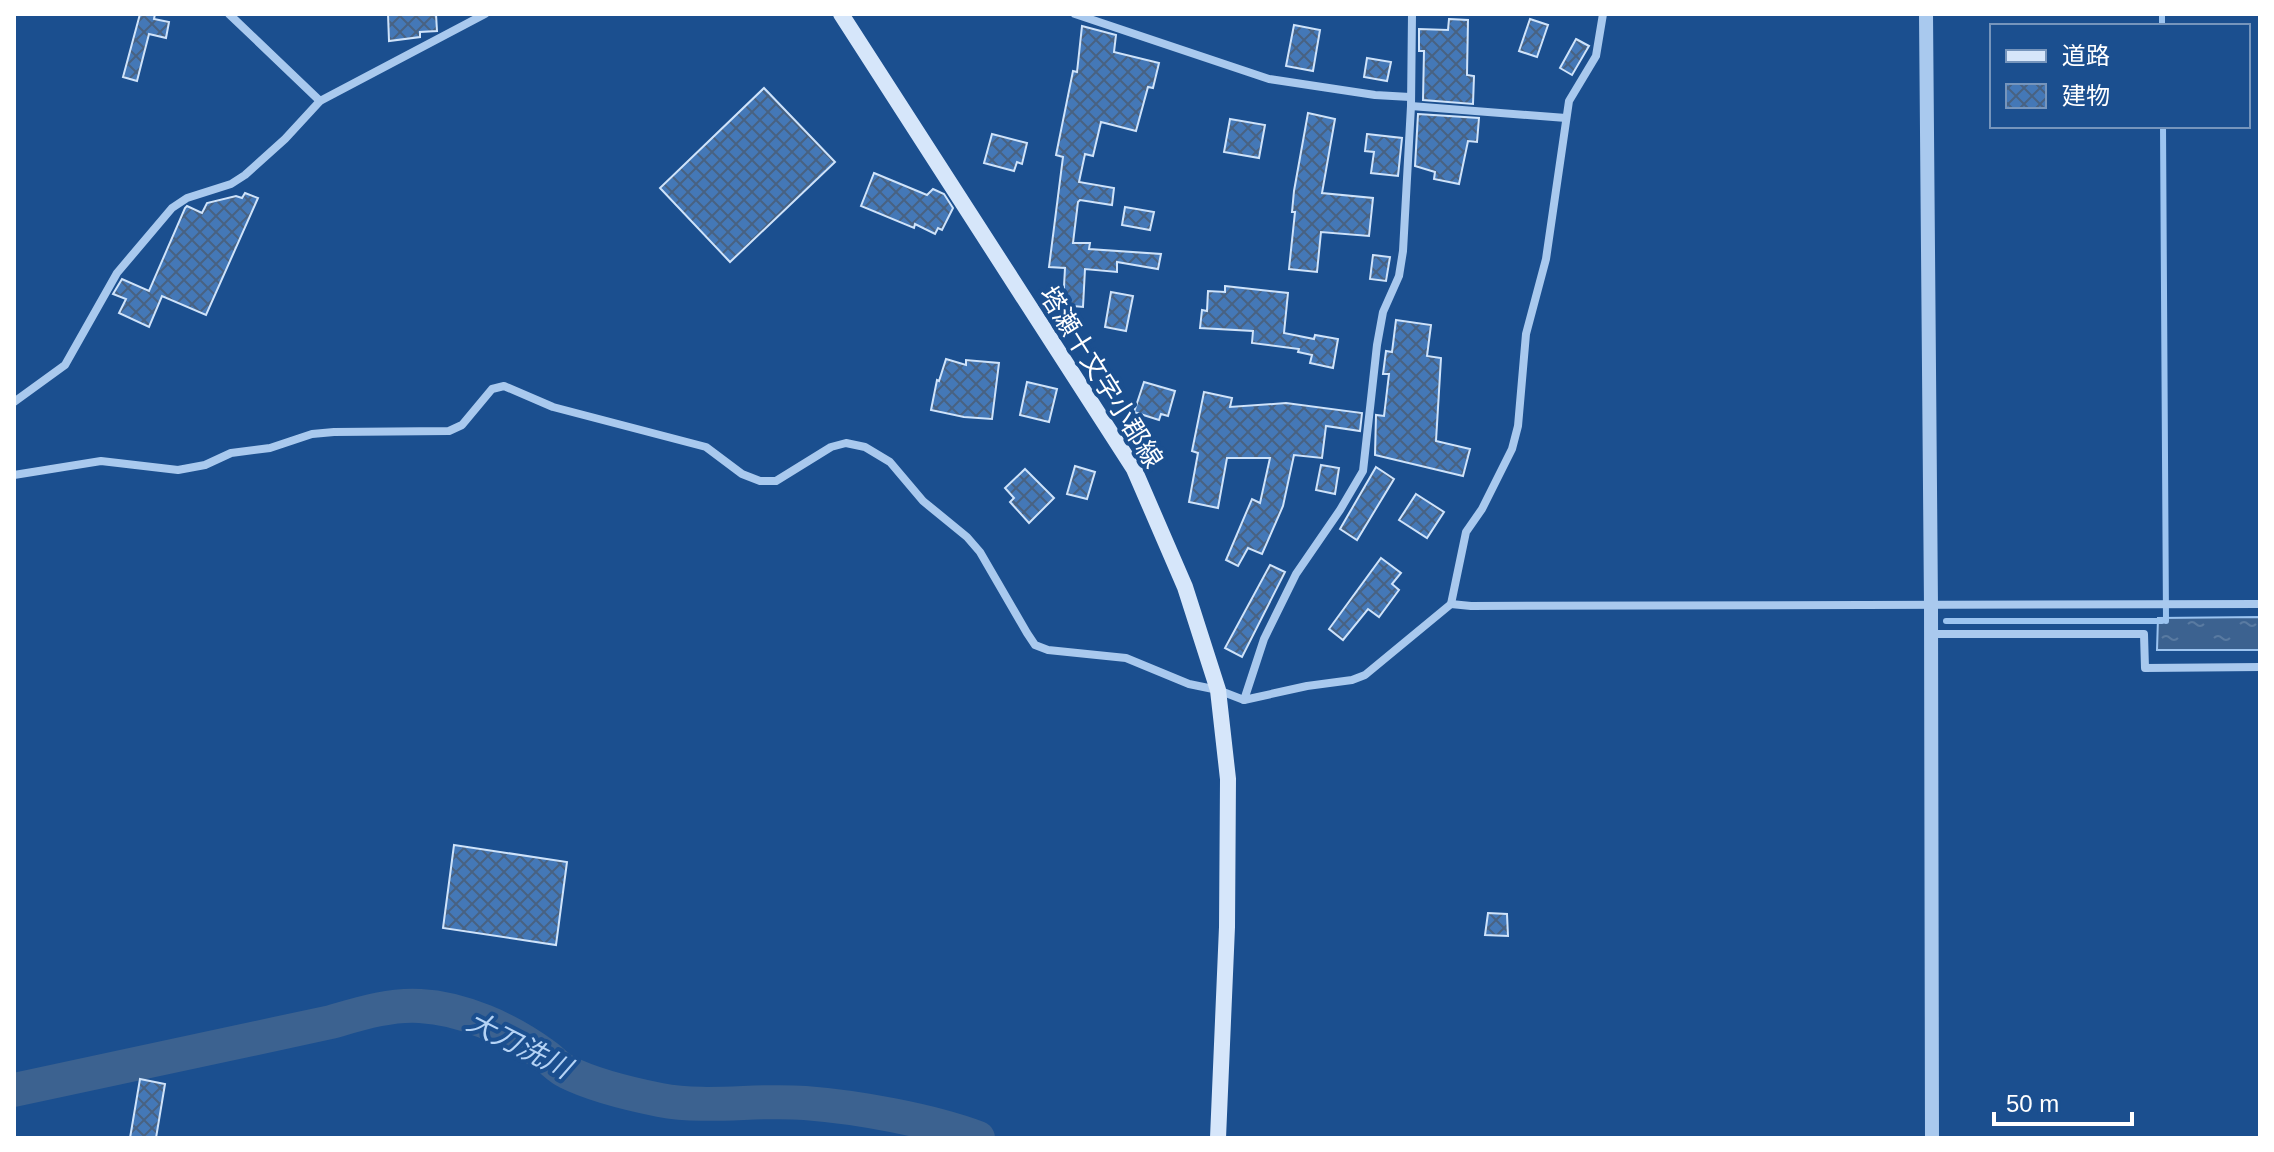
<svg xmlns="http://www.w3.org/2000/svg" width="2274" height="1152" viewBox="0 0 2274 1152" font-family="Helvetica,'Noto Sans JP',sans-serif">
  <defs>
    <pattern id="water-ripples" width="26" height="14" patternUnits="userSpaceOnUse" patternTransform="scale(2)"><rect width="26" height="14" fill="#3c6290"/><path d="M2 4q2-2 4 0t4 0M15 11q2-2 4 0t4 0" fill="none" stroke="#597aa1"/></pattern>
    <pattern id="building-cross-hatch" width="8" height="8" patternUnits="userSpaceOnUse" patternTransform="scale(2)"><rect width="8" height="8" fill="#4478b7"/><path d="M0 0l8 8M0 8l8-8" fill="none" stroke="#486282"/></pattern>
  </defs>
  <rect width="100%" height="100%" fill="#1b4f8f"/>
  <path fill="url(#water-ripples)" stroke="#9cc4f0" stroke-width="2" d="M 2260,617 L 2260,650 L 2157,650 L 2158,618 Z"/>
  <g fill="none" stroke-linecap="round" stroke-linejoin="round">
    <g stroke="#9cc4f0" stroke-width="6">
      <path d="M 2162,14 L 2162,26"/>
      <path d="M 2163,126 L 2166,621"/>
      <path d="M 1946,621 L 2162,621"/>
    </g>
    <path stroke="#3c6290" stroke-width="34" d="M 14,1090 L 331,1022 C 359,1014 390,1004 420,1006 C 462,1008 509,1029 543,1054 C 551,1059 558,1068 567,1072 C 595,1086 630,1094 660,1100 C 708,1109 757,1099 805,1103 C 857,1107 930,1120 978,1138"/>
  </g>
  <g fill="url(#building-cross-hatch)" stroke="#cfe3fa" stroke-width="2">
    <path d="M 140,14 L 155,14 L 154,19 L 169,22 L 166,38 L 149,34 L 137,81 L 123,77 Z"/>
    <path d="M 388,14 L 436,14 L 437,31 L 420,32 L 420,37 L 389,41 Z"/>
    <path d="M 1449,19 L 1468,20 L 1467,75 L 1474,76 L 1473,104 L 1423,100 L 1424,51 L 1419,51 L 1419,29 L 1448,30 Z"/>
    <path d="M 1530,19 L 1548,25 L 1537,57 L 1519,51 Z"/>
    <path d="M 1294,25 L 1320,30 L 1313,71 L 1286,66 Z"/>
    <path d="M 1082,26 L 1116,35 L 1114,52 L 1159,63 L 1153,88 L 1148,87 L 1136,131 L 1101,122 L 1093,156 L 1085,154 L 1079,182 L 1114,188 L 1112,205 L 1080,200 L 1078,202 L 1073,243 L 1090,243 L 1089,249 L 1161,254 L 1158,269 L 1117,262 L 1117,272 L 1085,269 L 1083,307 L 1063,305 L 1065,268 L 1049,267 L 1063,157 L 1056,155 L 1073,71 L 1077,72 Z"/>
    <path d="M 1576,39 L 1589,46 L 1572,75 L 1560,68 Z"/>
    <path d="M 1367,58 L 1391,62 L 1387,81 L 1364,77 Z"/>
    <path d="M 764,88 L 835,162 L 730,262 L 660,188 Z"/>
    <path d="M 1308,113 L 1335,119 L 1322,193 L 1373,198 L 1369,236 L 1321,232 L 1317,272 L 1289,269 L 1295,212 L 1292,212 L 1294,191 Z"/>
    <path d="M 1418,114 L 1479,118 L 1477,142 L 1468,141 L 1459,184 L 1434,179 L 1435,172 L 1415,166 Z"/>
    <path d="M 1230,119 L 1265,125 L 1259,158 L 1224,152 Z"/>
    <path d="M 992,134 L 1027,143 L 1022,164 L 1017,162 L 1014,171 L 984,163 Z"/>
    <path d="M 1367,134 L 1402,138 L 1398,176 L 1371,173 L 1374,152 L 1365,151 Z"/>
    <path d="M 874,173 L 927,195 L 933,189 L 944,194 L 953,208 L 942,230 L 938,228 L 935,234 L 915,224 L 914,228 L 861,206 Z"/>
    <path d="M 245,193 L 258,198 L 206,315 L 162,296 L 149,327 L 119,313 L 126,299 L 113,294 L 122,279 L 149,291 L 185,208 L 187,206 L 202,213 L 207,203 L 236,196 L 242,198 Z"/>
    <path d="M 1125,207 L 1154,212 L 1150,230 L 1122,225 Z"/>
    <path d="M 1373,255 L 1390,257 L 1386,281 L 1370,279 Z"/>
    <path d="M 1225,286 L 1288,293 L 1284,333 L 1314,339 L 1315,335 L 1338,339 L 1333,368 L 1310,363 L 1312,355 L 1298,352 L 1299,349 L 1252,343 L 1253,331 L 1200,328 L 1202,310 L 1207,311 L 1208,291 L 1225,292 Z"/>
    <path d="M 1111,292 L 1133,296 L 1126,331 L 1105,327 Z"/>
    <path d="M 1396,320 L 1431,325 L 1427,356 L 1441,358 L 1436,441 L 1470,449 L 1463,476 L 1375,455 L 1376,415 L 1384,416 L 1389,374 L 1383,374 L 1386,351 L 1392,352 Z"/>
    <path d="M 946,359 L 966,365 L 966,360 L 999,363 L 992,419 L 964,417 L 931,410 L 937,380 L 939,381 Z"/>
    <path d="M 1027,382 L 1057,389 L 1049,422 L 1020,415 Z"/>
    <path d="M 1144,382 L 1175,391 L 1168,416 L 1161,414 L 1159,420 L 1134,412 Z"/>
    <path d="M 1204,392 L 1232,398 L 1230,407 L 1286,403 L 1362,413 L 1360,431 L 1326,426 L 1322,458 L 1294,455 L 1283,506 L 1262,554 L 1248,548 L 1238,566 L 1226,560 L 1252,499 L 1260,503 L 1270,458 L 1227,458 L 1218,508 L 1189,502 L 1198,453 L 1192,451 Z"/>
    <path d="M 1321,465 L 1339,468 L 1335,494 L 1316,490 Z"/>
    <path d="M 1075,466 L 1095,472 L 1087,499 L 1067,494 Z"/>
    <path d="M 1376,467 L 1394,479 L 1357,540 L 1340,529 Z"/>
    <path d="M 1025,469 L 1054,498 L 1029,523 L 1010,502 L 1014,498 L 1005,488 Z"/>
    <path d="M 1416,494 L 1444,512 L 1427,538 L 1399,520 Z"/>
    <path d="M 1381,558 L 1401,573 L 1392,584 L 1399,590 L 1379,617 L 1368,609 L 1343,640 L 1329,629 Z"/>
    <path d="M 1270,565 L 1285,572 L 1242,657 L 1225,648 Z"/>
    <path d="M 454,845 L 567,862 L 556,945 L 443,928 Z"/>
    <path d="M 1488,913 L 1507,914 L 1508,936 L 1485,935 Z"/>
    <path d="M 140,1079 L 165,1084 L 156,1138 L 130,1138 Z"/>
  </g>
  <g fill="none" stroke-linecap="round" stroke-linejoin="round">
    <g stroke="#a9c9ee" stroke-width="8">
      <path d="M 229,14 L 320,101"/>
      <path d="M 1075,14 L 1269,79 L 1375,95 L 1410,97"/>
      <path d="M 1411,106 L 1566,118"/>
      <path d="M 14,402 L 65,365 L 117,273 L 172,208 L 187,198 L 231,184 L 245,175 L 285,139 L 320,101 L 485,14"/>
      <path d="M 14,475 L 101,461 L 178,470 L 205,465 L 231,453 L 270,448 L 312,434 L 334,432 L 449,431 L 462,425 L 492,389 L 504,386 L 553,407 L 706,447 L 742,474 L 760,481 L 776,481 L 831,447 L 846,443 L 865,447 L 890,462 L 923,501 L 967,537 L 980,552 L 1027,633 L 1035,645 L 1048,650 L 1126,658 L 1189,684 L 1218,690 L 1244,700 L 1307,686 L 1352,680 L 1365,675 L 1451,604 L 1466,532 L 1482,509 L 1512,449 L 1518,426 L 1526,334 L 1546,259 L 1569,101 L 1596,56 L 1603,14"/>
      <path d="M 1451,604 L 1471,606 L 2260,604"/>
      <path d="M 1931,634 L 2144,634 L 2145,668 L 2260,667"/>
      <path d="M 1244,700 L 1264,639 L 1296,574 L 1340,510 L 1363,471 L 1377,345 L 1383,312 L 1399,276 L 1403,251 L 1411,106 L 1412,14"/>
    </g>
    <path stroke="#a9c9ee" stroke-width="14" d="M 1926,14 L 1931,605 L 1932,1138"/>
    <path stroke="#d6e6fa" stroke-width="16" d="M 841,14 L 1134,469 L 1185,587 L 1218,690 L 1228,779 L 1227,927 L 1218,1138"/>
  </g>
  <g text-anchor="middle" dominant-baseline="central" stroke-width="8" stroke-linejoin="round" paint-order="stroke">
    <g font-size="26" fill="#fff" stroke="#1b4f8f">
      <text transform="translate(1101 377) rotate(58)">塔瀬十文字小郡線</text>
    </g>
    <g font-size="28" font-style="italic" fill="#b5d3f5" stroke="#1b4f8f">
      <text transform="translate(519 1045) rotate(27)">大刀洗川</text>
    </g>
  </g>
  <rect width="2274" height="1152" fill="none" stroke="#ffffff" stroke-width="32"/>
  <rect x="1990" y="24" width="260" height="104" fill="#1b4f8f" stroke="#7695bc" stroke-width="2"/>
  <rect x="2006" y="50" width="40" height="12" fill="#d6e6fa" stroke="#7695bc" stroke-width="2"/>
  <text x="2062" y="64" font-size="24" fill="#ffffff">道路</text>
  <rect x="2006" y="84" width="40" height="24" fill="url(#building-cross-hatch)" stroke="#7695bc" stroke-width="2"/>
  <text x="2062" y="104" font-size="24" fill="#ffffff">建物</text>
  <path d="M1994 1112v12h138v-12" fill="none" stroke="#ffffff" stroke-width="4"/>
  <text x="2006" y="1112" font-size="24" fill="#ffffff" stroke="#1b4f8f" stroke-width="6" paint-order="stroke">50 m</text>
</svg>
